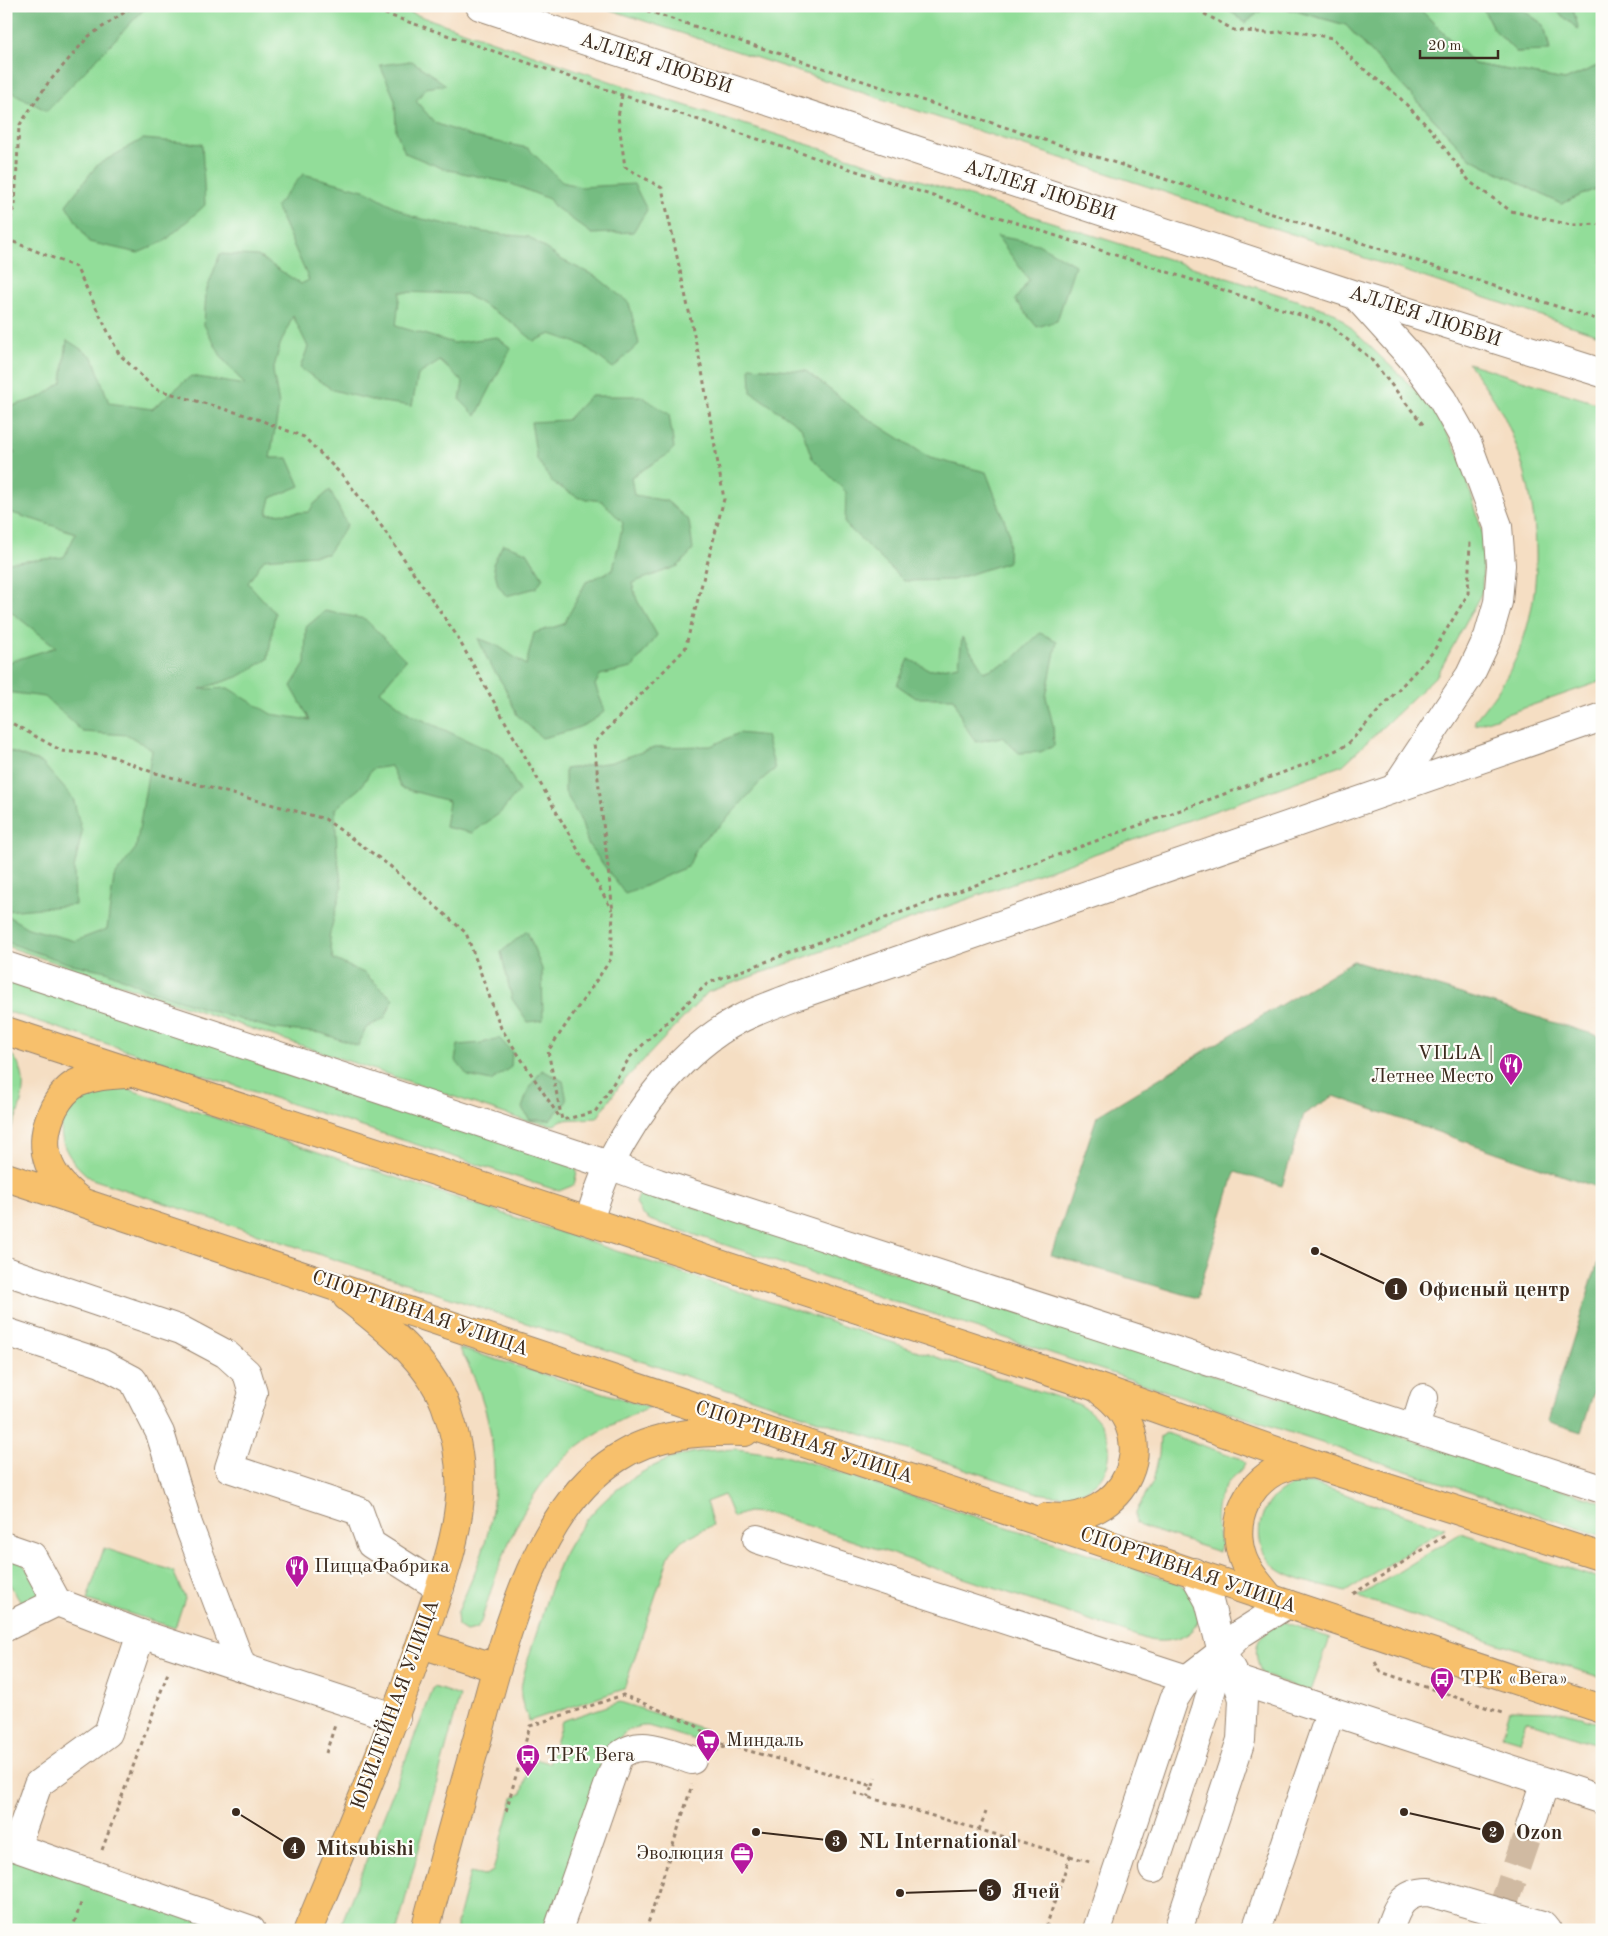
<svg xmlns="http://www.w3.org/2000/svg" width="1608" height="1936" viewBox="0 0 1608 1936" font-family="'Old Standard TT',serif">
  <rect width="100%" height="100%" fill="#fdfcf7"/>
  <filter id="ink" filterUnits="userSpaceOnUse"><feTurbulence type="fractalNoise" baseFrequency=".02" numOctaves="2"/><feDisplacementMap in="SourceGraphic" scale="10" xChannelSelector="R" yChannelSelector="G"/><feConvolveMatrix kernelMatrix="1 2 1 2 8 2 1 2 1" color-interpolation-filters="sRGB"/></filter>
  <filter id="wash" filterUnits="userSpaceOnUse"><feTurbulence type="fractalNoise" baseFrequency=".0096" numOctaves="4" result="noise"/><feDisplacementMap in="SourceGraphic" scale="20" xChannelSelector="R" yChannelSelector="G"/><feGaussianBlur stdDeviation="1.12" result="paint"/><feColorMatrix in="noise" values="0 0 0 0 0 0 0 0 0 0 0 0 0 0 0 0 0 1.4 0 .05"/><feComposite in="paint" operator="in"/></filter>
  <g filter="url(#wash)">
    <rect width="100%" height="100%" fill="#f5dec3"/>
    <g fill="#92dd99" stroke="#66845c">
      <path d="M 6,6 L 391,6 L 624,86 L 1334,312 L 1430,404 L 1460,456 L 1484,538 L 1482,592 L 1438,674 L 1343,765 L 708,992 L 620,1085 L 597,1118 L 562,1120 L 554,1125 L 523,1120 L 6,946 Z"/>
      <path d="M 599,6 L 1224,6 L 1245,23 L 1267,6 L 1277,6 L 1346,25 L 1470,158 L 1561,204 L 1602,186 L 1602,336 Z"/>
      <path d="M 1417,6 L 1482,6 L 1493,28 L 1516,52 L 1550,50 L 1544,25 L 1517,6 L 1551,6 L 1578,29 L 1572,6 L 1602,6 L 1602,64 L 1565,80 L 1474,64 Z"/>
      <path d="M 1468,363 L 1602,405 L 1602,681 L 1475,725 L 1475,720 C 1487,705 1499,690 1508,674 C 1550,599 1541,499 1507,423 C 1498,402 1482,382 1468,363 Z"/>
      <path d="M 6,972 L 575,1165 L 577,1172 L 574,1185 L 559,1191 L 6,1011 Z"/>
      <path d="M 6,1050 C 35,1070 22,1112 6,1137 Z"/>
      <path d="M 116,1085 L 1078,1404 C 1112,1421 1123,1467 1088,1489 C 1073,1498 1054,1496 1038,1493 L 92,1179 C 61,1157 46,1120 83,1094 C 91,1088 106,1088 116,1085 Z"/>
      <path d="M 644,1191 L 1602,1502 L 1602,1536 L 650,1220 L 642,1214 L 636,1203 L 639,1195 Z"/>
      <path d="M 459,1348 L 649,1407 C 628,1417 607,1426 588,1439 C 526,1482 502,1553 481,1622 L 476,1629 L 466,1631 L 458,1626 L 457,1614 C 467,1590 478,1567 485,1543 C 504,1479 493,1404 459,1348 Z"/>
      <path d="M 1166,1433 L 1239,1458 L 1245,1463 C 1241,1472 1233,1476 1227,1484 C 1214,1501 1214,1525 1221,1544 L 1219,1552 L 1140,1526 L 1136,1523 L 1136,1512 L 1153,1482 L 1159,1454 L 1160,1437 Z"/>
      <path d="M 736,1449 L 788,1456 L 816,1465 L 1167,1579 C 1175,1582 1185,1586 1190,1593 C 1217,1627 1180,1646 1149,1640 L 773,1514 L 748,1512 L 733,1517 L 724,1495 L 706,1502 L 713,1525 L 682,1540 L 670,1553 L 624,1689 L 529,1721 C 526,1713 520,1701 521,1692 C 521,1676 535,1639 540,1622 C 546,1600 553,1578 562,1558 C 586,1508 636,1465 691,1453 C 706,1450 721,1450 736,1449 Z"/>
      <path d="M 1302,1483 L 1315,1484 L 1445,1528 L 1345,1592 C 1326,1586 1292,1581 1276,1568 C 1243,1540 1263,1489 1302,1483 Z"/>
      <path d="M 1461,1533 L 1602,1580 L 1602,1678 L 1358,1597 Z"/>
      <path d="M 104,1548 L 173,1571 L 185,1598 L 175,1628 L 87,1600 Z"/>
      <path d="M 6,1555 L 20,1560 L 46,1596 L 24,1608 L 9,1583 L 6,1584 Z"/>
      <path d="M 1285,1622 L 1330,1638 L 1310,1694 L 1262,1674 C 1250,1648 1257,1631 1285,1622 Z"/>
      <path d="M 434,1687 L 460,1696 L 397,1930 L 339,1930 Z"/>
      <path d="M 620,1702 L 704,1729 L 699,1741 L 648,1726 C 631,1725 620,1735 610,1749 L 550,1930 L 457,1930 L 457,1922 L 470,1873 L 484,1876 L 493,1871 L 513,1798 L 522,1793 L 532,1758 L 549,1763 L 562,1721 Z"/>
      <path d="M 1510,1710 L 1558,1711 L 1602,1723 L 1602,1746 L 1526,1721 L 1519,1741 L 1502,1736 Z"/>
      <path d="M 6,1852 L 244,1930 L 6,1930 Z"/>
    </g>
    <g fill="#75bc81" stroke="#587350">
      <path d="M 6,6 L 147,6 L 47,111 L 6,89 Z"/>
      <path d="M 1224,6 L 1267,6 L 1245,23 Z"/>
      <path d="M 1277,6 L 1417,6 L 1474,64 L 1565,80 L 1602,64 L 1602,186 L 1561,204 L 1470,158 L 1346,25 Z"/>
      <path d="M 1482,6 L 1517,6 L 1544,25 L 1550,51 L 1516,52 L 1493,28 Z"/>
      <path d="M 1551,6 L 1572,6 L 1579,30 Z"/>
      <path d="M 412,61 L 446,85 L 426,88 L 416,101 L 435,123 L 473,137 L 528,148 L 562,182 L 581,187 L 634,184 L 647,210 L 633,232 L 592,234 L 554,206 L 549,199 L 509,183 L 444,169 L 405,153 L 396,131 L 395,100 L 380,65 Z"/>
      <path d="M 143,139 L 202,144 L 205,205 L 165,241 L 138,253 L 89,242 L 66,205 L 97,165 Z"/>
      <path d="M 303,174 L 367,191 L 413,217 L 483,232 L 529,237 L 562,260 L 597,277 L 629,303 L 639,344 L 613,368 L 583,345 L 551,334 L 534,341 L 510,321 L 465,294 L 400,292 L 396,326 L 454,343 L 496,337 L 511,348 L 476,416 L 460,400 L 463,382 L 440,361 L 418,375 L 412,406 L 375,401 L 333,390 L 300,368 L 308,347 L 293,316 L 280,345 L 273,371 L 279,405 L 270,458 L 288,458 L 300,486 L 271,498 L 267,514 L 309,512 L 314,504 L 330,490 L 347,525 L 327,554 L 264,559 L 248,583 L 275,613 L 268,659 L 238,677 L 200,689 L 228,688 L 271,714 L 310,720 L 291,686 L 305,664 L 306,627 L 325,611 L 365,619 L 406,660 L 380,691 L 410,714 L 501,756 L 519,791 L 500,813 L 472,833 L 445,827 L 449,801 L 401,788 L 391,766 L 372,769 L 361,787 L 335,809 L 337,853 L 342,887 L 329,937 L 333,959 L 364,973 L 393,999 L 385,1018 L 366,1028 L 358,1046 L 321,1033 L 274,1029 L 221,1014 L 149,990 L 106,971 L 67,963 L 6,942 L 6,915 L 28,928 L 75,941 L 107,929 L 114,877 L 136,848 L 152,750 L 128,735 L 83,732 L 45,697 L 6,692 L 6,663 L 56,647 L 6,608 L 7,563 L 64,557 L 76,533 L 6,511 L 6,460 L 15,453 L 6,450 L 6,408 L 41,397 L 62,382 L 67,340 L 93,357 L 109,403 L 152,409 L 191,376 L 245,385 L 222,358 L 204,325 L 206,292 L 220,254 L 258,256 L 301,284 L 309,280 L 276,206 Z"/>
      <path d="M 997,236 L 1038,244 L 1075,265 L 1057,321 L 1037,327 L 1015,300 L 1029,280 Z"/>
      <path d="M 750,367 L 806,371 L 861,414 L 930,458 L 986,472 L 1009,532 L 1008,562 L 953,580 L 904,581 L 845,524 L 846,492 L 812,458 L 801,427 L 751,392 Z"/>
      <path d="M 590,396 L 641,396 L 669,414 L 674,448 L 667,455 L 631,477 L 634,495 L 667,501 L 689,521 L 693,550 L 678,566 L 632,583 L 637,600 L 657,635 L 632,668 L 600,675 L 595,685 L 605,711 C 586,728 566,732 542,738 L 517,715 L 504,686 L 488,661 L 478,638 L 498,646 L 526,665 L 534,633 L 564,624 L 586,582 L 613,570 L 623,523 L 602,501 L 579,498 L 553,483 L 537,459 L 531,422 L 567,420 Z"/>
      <path d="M 503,544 L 527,552 L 543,578 L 536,588 L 506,596 L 498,585 L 493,564 Z"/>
      <path d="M 1040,633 L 1057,641 L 1046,697 L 1053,725 L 1054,746 L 1040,752 L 1019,753 L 1002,737 L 976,742 L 963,723 L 954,698 L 916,698 L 897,685 L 909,659 L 930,670 L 959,665 L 962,637 L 984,672 L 1011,661 Z"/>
      <path d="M 739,733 L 766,736 L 775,769 L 765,777 L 723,823 L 699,843 L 688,867 C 666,874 647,887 625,894 L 588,844 L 581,821 L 565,792 L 565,769 L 612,762 L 657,747 L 711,746 Z"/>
      <path d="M 6,750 L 42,763 L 73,798 L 82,832 L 74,869 L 75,905 L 6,911 Z"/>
      <path d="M 527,931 L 542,969 L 543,1020 L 528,1022 L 512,999 L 501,952 Z"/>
      <path d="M 1353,961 L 1602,1037 L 1602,1189 L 1334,1096 L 1304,1114 L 1282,1186 L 1235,1172 L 1197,1298 L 1051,1255 L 1097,1116 Z"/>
      <path d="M 499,1038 L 512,1052 L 511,1067 L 491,1081 L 468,1076 L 455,1060 L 458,1045 L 482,1043 Z"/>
      <path d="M 542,1070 L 563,1081 L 567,1101 L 550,1120 L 530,1120 L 522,1108 L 529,1088 Z"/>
      <path d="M 1602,1249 L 1602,1367 L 1581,1432 L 1547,1421 Z"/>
    </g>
  </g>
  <g filter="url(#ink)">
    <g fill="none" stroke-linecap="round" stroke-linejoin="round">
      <path stroke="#d0baa2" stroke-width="28" stroke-dasharray="28 14" stroke-linecap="butt" d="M 1503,1906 L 1530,1827"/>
      <g stroke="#988470" stroke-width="30">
        <g id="minor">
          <path d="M 480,6 L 1355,295 L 1602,373"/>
          <path d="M 1356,296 L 1411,357 L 1442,399 L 1468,445 L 1498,526 L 1501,565 L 1498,602 L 1488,637 L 1470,675 L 1395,788"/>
          <path d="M 6,966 L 609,1165 L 658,1183 L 1602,1489"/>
          <path d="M 589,1221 C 595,1202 601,1182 610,1164 C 638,1108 682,1050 738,1020 C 756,1010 776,1004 795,996 L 1602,717"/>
          <path d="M 6,1271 L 181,1330 L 226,1354 L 247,1373 L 253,1393 L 229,1468 L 359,1511 L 371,1544 L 440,1588"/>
          <path d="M 6,1332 L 101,1363 L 133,1380 L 160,1433 L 188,1524 L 242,1667"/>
          <path d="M 1415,1427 L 1424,1398"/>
          <path d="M 757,1539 L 1187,1679"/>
          <path d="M 6,1547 L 32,1556 L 57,1602 L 141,1634 L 396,1718"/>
          <path d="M 6,1627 L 57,1602"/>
          <path d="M 1237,1680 L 1331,1711"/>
          <path d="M 1530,1827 L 1545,1782"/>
          <path d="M 6,1844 L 251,1930"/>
          <path d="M 16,1847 L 38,1784 L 108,1733 L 141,1634"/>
          <path d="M 1153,1869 L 1206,1710 L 1222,1652"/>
          <path d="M 558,1930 L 618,1757 C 640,1737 666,1752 692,1760"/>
          <path d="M 1097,1930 L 1174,1699 L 1187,1679 L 1222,1652 L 1240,1634 L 1287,1604"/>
          <path d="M 1178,1930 L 1241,1740 L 1243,1699 L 1237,1680 L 1222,1652 L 1209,1601 L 1193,1572"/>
          <path d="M 1256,1930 L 1331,1711 L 1602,1800"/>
          <path d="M 1389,1930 C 1397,1907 1402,1892 1429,1892 L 1543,1925 L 1547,1930"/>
        </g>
      </g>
      <g stroke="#988470" stroke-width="30">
        <g id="major">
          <path d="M 6,1031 L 1093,1386 L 1313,1464 L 1602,1557"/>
          <path d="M 6,1177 L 1602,1709"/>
          <path d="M 78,1199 C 46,1175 36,1145 54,1108 C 59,1099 67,1088 77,1083 C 93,1076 109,1075 126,1074"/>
          <path d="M 1047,1517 C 1126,1527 1166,1437 1102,1392"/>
          <path d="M 1270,1598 C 1261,1586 1248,1573 1243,1559 C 1229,1521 1248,1478 1288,1466 C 1295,1464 1304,1465 1312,1464"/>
          <path d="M 421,1644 L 497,1668"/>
          <path d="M 308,1930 C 348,1834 388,1740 421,1642 C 437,1595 456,1547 460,1497 C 462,1465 456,1433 445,1404 C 427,1359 384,1326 347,1297"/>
          <path d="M 425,1930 C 442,1866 459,1803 477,1740 C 502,1649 532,1512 617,1458 C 655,1433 701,1431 745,1432"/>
        </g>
      </g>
      <g stroke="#988470" stroke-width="3" stroke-dasharray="4 4" stroke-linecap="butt">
        <path d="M 362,6 L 622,95 L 1328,324 L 1370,358 L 1425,427"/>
        <path d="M 632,6 L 1602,321"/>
        <path d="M 1190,6 L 1234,30 L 1267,33 L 1294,31 L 1333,38 L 1355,62 L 1398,96 L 1431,130 L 1470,182 L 1511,211 L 1571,225 L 1602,224"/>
        <path d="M 622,95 L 618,117 L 625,167 L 662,188 L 702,371 L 724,499 L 685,649 L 594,743 L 613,912 L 611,959 L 548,1051 L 562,1120 L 595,1112 L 630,1057 L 708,983 L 1309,763 L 1347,745 L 1433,652 L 1468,594 L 1470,542"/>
        <path d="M 6,150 L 14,198"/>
        <path d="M 15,205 L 19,126 L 48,83 L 89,36 L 134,6"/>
        <path d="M 6,235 L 15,204"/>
        <path d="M 6,239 L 76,267 L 119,354 L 155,389 L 252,417 L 304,437 L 344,477 L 380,524 L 455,633 L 612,910"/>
        <path d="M 6,720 L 62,751 L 111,756 L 152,772 L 325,819 L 390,866 L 466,933 L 501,1028 L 560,1118"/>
        <path d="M 1353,1594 L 1446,1535"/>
        <path d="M 1375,1662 L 1381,1672 L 1506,1714"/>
        <path d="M 715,1751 L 727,1745"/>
        <path d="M 326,1753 L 335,1725"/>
        <path d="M 873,1786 L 875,1777"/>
        <path d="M 854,1793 L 1070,1856 L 1045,1930"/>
        <path d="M 506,1811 L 530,1726 L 623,1695 L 694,1724 L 714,1741 L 873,1786 L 868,1797"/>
        <path d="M 979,1830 L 986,1812"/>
        <path d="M 102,1850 L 169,1670"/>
        <path d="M 1070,1856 L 1093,1863"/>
        <path d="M 72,1930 L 82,1900"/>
        <path d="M 646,1930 L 692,1785"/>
      </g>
      <use href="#minor" stroke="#fff" stroke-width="28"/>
      <use href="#major" stroke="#f7c06c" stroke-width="28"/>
    </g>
  </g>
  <defs>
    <g id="restaurant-pin" transform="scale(1.25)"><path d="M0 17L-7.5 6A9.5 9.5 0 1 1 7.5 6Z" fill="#b5179e" stroke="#fdfcf7"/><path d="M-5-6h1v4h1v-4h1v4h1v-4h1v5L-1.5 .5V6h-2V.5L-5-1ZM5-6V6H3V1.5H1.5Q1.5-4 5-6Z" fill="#fff"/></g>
    <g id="bus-pin" transform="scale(1.25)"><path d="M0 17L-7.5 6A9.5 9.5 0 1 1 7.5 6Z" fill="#b5179e" stroke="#fdfcf7"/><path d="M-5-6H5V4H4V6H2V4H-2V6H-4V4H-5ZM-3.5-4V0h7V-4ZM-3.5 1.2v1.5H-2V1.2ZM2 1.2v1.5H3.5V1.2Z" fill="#fff"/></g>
    <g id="supermarket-pin" transform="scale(1.25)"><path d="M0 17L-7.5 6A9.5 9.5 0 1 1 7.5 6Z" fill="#b5179e" stroke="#fdfcf7"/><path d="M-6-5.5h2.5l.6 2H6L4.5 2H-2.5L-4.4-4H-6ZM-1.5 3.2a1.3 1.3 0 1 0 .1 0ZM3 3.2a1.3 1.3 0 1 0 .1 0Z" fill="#fff"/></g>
    <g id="office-pin" transform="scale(1.25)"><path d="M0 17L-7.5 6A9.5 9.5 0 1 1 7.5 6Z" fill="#b5179e" stroke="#fdfcf7"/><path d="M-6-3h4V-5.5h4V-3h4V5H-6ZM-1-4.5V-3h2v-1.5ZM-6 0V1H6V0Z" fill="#fff"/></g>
  </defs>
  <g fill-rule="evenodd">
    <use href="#restaurant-pin" x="1511" y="1065"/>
    <use href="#restaurant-pin" x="297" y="1567"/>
    <use href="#bus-pin" x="1442" y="1679"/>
    <use href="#supermarket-pin" x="708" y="1741"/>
    <use href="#bus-pin" x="528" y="1756"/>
    <use href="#office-pin" x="742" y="1854"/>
  </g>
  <g text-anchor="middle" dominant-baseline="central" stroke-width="4.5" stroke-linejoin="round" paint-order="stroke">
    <g font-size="20" fill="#3b2a1e" stroke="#fdfcf7">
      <text transform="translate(656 64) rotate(18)">АЛЛЕЯ ЛЮБВИ</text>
      <text transform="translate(1040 191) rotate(18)">АЛЛЕЯ ЛЮБВИ</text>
      <text transform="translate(1425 317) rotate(18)">АЛЛЕЯ ЛЮБВИ</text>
      <text transform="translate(420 1314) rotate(19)">СПОРТИВНАЯ УЛИЦА</text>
      <text transform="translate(804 1443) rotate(18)">СПОРТИВНАЯ УЛИЦА</text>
      <text transform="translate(1188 1571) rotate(19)">СПОРТИВНАЯ УЛИЦА</text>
      <text transform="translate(396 1705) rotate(-70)">ЮБИЛЕЙНАЯ УЛИЦА</text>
    </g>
    <g font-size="20" fill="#3b2a1e" stroke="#fdfcf7" text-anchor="start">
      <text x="1494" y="1054" text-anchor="end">VILLA |<tspan x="1494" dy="23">Летнее Место</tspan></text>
      <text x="314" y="1567">ПиццаФабрика</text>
      <text x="1460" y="1679">ТРК «Вега»</text>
      <text x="726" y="1741">Миндаль</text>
      <text x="546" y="1756">ТРК Вега</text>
      <text x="724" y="1854" text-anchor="end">Эволюция</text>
    </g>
  </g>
  <path fill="none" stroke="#3b2a1e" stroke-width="2" d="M1315 1251L1396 1289M1404 1812L1493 1832M756 1832L836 1841M236 1812L294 1848M900 1893L990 1890"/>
  <g fill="#3b2a1e" stroke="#fdfcf7" stroke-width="2">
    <circle cx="1315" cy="1251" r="5"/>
    <circle cx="1404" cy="1812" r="5"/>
    <circle cx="756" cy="1832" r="5"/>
    <circle cx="236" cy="1812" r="5"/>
    <circle cx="900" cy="1893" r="5"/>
    <circle cx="1396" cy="1289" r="12"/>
    <circle cx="1493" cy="1832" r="12"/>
    <circle cx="836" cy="1841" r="12"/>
    <circle cx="294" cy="1848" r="12"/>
    <circle cx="990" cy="1890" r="12"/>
  </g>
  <g font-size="15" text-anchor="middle" font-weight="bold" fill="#fff">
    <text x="1396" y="1294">1</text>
    <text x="1493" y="1837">2</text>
    <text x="836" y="1846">3</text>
    <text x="294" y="1853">4</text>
    <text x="990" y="1896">5</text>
  </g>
  <g font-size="21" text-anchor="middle" font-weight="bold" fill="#3b2a1e" stroke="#fdfcf7" stroke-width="4.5" stroke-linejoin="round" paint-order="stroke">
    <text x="1494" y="1296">Офисный центр</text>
    <text x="1539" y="1839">Ozon</text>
    <text x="938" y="1848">NL International</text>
    <text x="365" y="1855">Mitsubishi</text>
    <text x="1036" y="1898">Ячей</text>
  </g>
  <rect width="1608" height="1936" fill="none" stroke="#fdfcf7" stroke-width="25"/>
  <path d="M1420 50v8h78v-8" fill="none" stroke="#3b2a1e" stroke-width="2.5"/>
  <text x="1428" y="50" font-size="15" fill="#3b2a1e" stroke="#fdfcf7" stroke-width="4" paint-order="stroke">20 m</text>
</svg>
